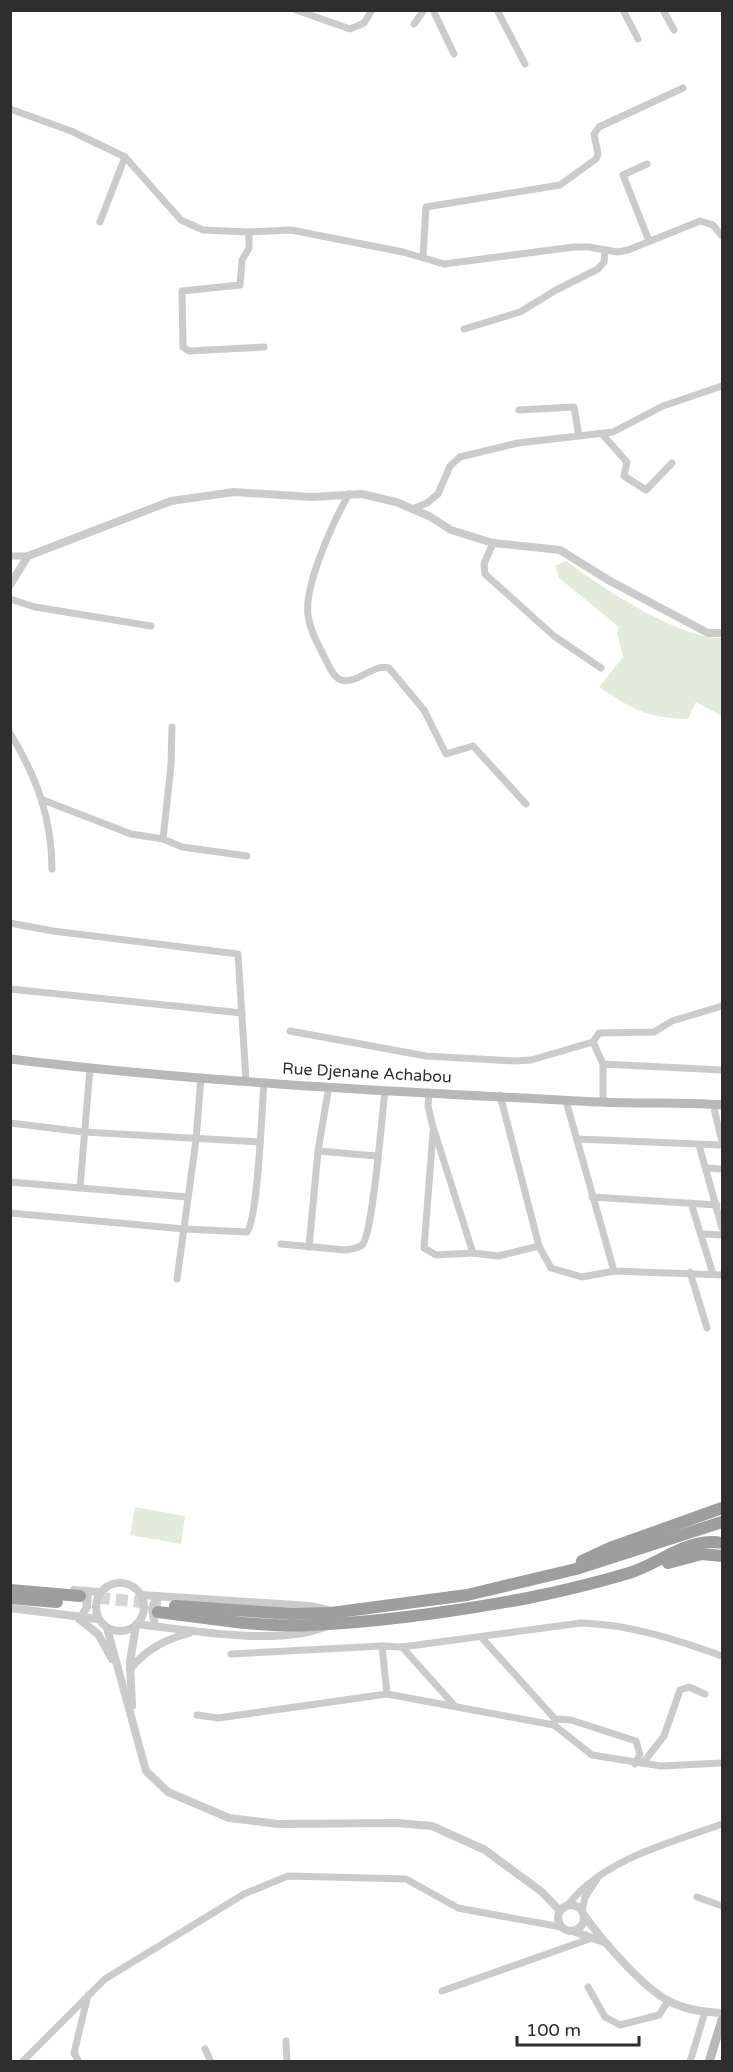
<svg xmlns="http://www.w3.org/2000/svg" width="733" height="2072" viewBox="0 0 733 2072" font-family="'Varela Round',sans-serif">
  <rect width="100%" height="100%" fill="#fff"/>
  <g fill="#e3ebdc">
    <path d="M 566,561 C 601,587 679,639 722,638 L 722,716 L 696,702 L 688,719 C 647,718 632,709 599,687 L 623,657 L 617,632 L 619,627 L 559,578 L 555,566 Z"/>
    <path d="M 135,1507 L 185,1516 L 181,1544 L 130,1535 Z"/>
  </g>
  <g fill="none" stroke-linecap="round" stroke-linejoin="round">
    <path stroke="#d5d5d5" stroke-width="12" stroke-dasharray="12 6" stroke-linecap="butt" d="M 80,1596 L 161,1604"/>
    <g stroke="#cbcbcb" stroke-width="7">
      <path d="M 296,10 L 350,29 L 364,23 L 372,10"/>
      <path d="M 433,10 L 454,54"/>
      <path d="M 497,10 L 525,64"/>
      <path d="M 623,10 L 638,39"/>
      <path d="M 663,10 L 674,30"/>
      <path d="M 414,24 L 424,10"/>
      <path d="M 10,109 L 71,131 L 125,157 L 181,220 L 203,230 L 249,232 L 291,230 L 403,252 L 444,264 L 574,247 L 589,247 L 617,252 L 628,250 L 700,221 L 713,225 L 722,236"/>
      <path d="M 647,164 L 623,175 L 649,241"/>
      <path d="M 100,222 L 125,157"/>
      <path d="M 249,232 L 249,248 L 242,260 L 240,285 L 182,291 L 183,347 L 189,351 L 264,347"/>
      <path d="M 423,257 L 426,207 L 560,185 L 596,159 L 598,154 L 594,134 L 599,127 L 683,88"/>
      <path d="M 464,329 L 520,312 L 556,290 L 598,269 L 604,262 L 605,250"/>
      <path d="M 519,410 L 574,407 L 579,436"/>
      <path d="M 602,434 L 627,462 L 624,476 L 646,490 L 672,463"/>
      <path d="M 349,494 C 334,520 304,585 308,615 C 310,630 318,645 325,658 C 329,666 333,677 341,680 C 357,685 373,663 389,668 L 424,710 L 446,754 L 473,746 L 526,804"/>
      <path d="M 412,509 L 427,503 L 438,494 L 450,466 L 460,457 L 518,443 L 613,432 L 663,406 L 722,386"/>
      <path d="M 493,543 L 484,564 L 485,574 L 554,636 L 601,668"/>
      <path d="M 10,556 L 28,556"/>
      <path d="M 10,599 L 35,607 L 151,626"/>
      <path d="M 10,733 C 36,776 52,818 52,869"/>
      <path d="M 43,800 L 131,834 L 163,839 L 182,847 L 247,856"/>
      <path d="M 163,839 L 171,765 L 172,727"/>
      <path d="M 10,923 L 53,931 L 238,954 L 246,1080"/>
      <path d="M 10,989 L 242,1013"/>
      <path d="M 290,1031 L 426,1056 L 516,1061 L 531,1060 L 593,1042 L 599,1033 L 654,1032 L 672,1021 L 722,1006"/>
      <path d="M 593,1042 L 603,1064 L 603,1103"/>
      <path d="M 603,1064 L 722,1070"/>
      <path d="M 429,1092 L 428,1106 L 433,1127 L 473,1253 L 498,1256 L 539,1246 L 500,1095"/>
      <path d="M 566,1101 L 614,1271"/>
      <path d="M 713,1104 L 722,1142"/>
      <path d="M 10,1123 L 84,1132 L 260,1142"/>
      <path d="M 433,1132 L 424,1248 L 436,1255 L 473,1253"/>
      <path d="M 577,1139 L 722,1145"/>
      <path d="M 699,1145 L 722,1228"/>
      <path d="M 318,1151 L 377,1156"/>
      <path d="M 707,1168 L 722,1169"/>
      <path d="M 10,1182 L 187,1197"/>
      <path d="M 80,1188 L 90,1068"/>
      <path d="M 592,1197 L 717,1205"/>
      <path d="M 691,1203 L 713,1274"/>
      <path d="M 10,1213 L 184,1229 L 247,1232 C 258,1219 262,1106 264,1082"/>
      <path d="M 702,1234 L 722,1235"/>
      <path d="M 281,1244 L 346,1250 C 352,1249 358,1249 363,1244 C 373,1230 382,1115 385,1091"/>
      <path d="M 539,1246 L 551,1268 L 582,1277 L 614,1271 L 722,1275"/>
      <path d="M 309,1247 L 318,1151 L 329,1086"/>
      <path d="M 690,1272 L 707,1328"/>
      <path d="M 177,1279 L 196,1140 L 201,1077"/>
      <path d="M 482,1638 L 555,1719 L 554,1725 L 592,1755 L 661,1766 L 722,1763"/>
      <path d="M 382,1646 L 387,1694"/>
      <path d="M 402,1647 L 454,1705"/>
      <path d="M 231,1654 L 382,1646 L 402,1647 L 581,1623 C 628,1624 678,1640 722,1656"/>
      <path d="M 197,1715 L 218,1718 L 387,1694 L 554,1725"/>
      <path d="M 555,1719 L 571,1720 L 636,1741 L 640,1754 L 635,1764"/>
      <path d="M 643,1763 L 664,1736 L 680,1690 L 689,1687 L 705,1694"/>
      <path d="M 697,1897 L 722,1906"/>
      <path d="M 567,1906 C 604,1858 668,1844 722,1824"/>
      <path d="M 582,1911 L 585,1897 L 597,1879"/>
      <path d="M 588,1987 L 605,2017 L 620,2025 L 659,2015 L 668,2001"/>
      <path d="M 442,1991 L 592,1938"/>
      <path d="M 286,2041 L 287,2062"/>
      <path d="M 205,2049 L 211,2062"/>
      <path d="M 22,2062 L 105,1979 L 244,1894 L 288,1876 L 406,1879 L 458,1908 L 561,1927"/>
      <path d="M 79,2062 L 74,2053 L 88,1995"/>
      <path d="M 690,2062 L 705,2012"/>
    </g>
    <g stroke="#cbcbcb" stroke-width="8">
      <path d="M 10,585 L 28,556 L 171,501 L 234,492 L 312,497 L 362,494 L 396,502 L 429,516 L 451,530 L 493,543 L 560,550 L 610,581 L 708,633 L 722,633"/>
      <circle cx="120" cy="1607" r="24"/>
      <path d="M 74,1590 L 100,1592"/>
      <path d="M 141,1595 L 310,1606 L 328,1610"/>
      <path d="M 10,1608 L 98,1619"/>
      <path d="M 81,1617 L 87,1607 L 85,1591"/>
      <path d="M 79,1619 L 98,1634 L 112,1659"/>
      <path d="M 137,1624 C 187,1630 278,1646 324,1627"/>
      <path d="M 155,1626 L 152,1608 L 157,1596"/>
      <path d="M 107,1628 L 146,1771 L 168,1792 L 229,1818 L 278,1824 L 397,1823 L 432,1826 L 485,1850 L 542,1892 L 560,1911"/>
      <path d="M 130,1669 C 147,1649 164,1640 189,1633"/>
      <path d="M 132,1706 L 130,1662 L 136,1625"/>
      <circle cx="571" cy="1918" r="13"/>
      <path d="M 584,1915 C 601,1939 643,1988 669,2001 C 685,2010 704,2012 722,2013"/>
      <path d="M 573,1931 L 604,1942"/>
    </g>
    <g stroke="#b8b8b8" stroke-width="9">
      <path d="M 10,1059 C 206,1083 404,1092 600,1102 C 641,1104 682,1102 722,1105"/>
      <path d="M 709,2062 L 722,2020"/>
    </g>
    <g stroke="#9e9e9e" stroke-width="12">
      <path d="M 582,1561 L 610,1548 L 722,1508"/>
      <path d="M 668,1563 L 702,1554 L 722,1556"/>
      <path d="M 10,1590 L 80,1596"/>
      <path d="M 10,1598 L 57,1602"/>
      <path d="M 175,1606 L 292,1614 L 331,1613 L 467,1595 L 576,1569 L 722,1522"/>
      <path d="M 158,1612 C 208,1618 261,1628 312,1625 C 384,1622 457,1611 528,1598 C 562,1591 596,1583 629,1573 C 659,1564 690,1536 722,1543"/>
    </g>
  </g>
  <g text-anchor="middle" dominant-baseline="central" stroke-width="6" stroke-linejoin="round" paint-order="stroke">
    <g font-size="16" fill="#2e2e2e" stroke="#fff">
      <text transform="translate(367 1073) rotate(3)">Rue Djenane Achabou</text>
    </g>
  </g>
  <rect width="733" height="2072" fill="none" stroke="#2e2e2e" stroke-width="24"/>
  <path d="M517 2036v9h122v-9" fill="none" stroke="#2e2e2e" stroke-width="3"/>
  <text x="526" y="2036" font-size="18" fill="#2e2e2e" stroke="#ffffff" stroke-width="4.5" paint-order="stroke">100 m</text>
</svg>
